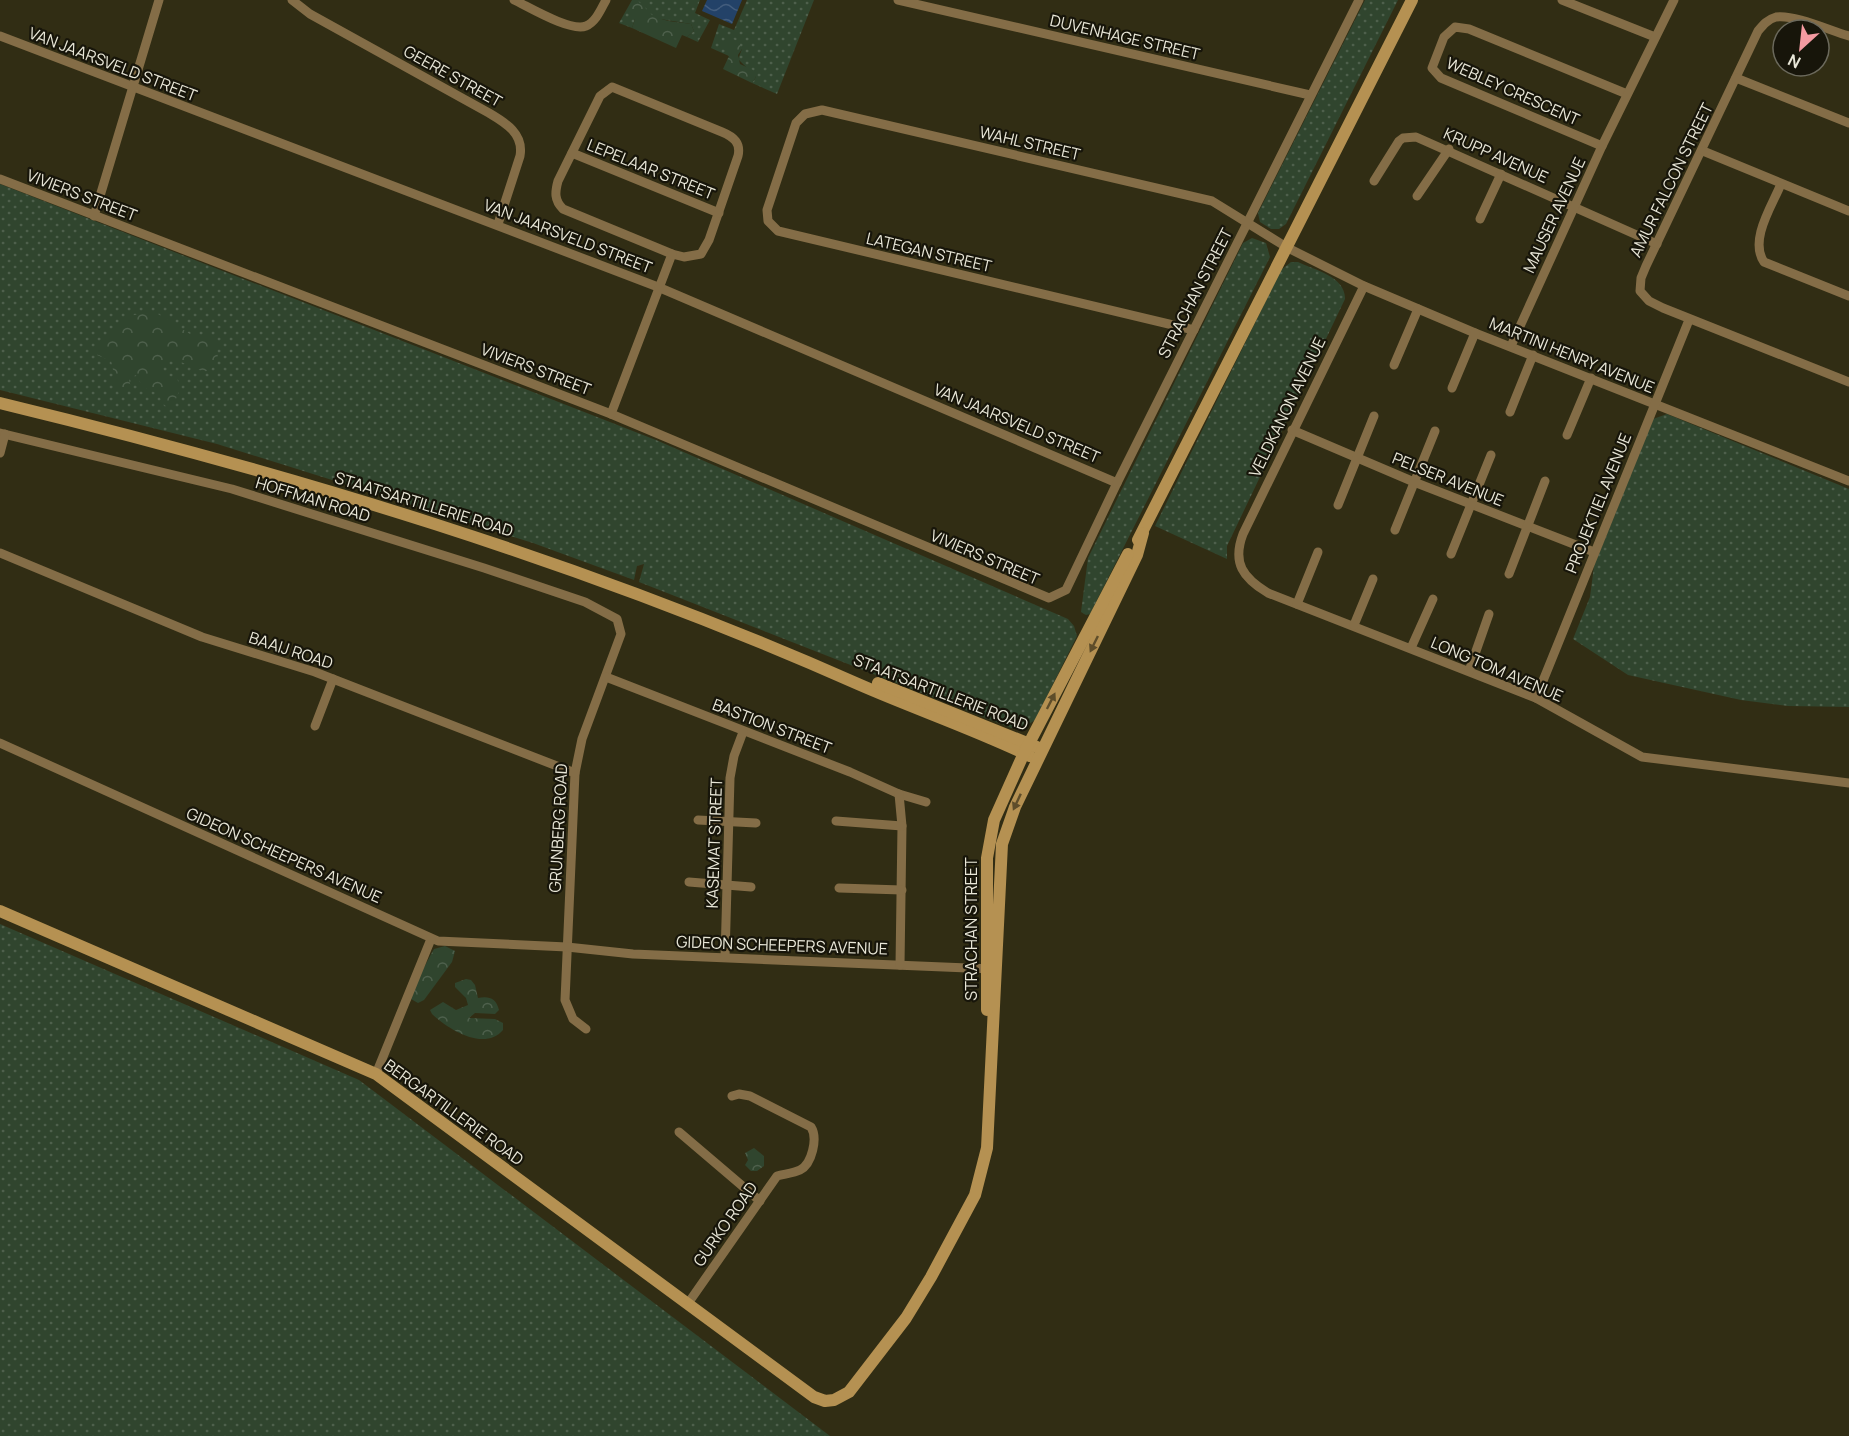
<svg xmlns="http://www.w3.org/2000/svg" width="1849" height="1436" viewBox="0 0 1849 1436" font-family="Manrope,sans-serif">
  <defs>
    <pattern id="grass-dots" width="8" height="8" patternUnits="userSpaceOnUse" patternTransform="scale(1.5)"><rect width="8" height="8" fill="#30452e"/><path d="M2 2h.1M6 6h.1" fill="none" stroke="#4e604c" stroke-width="1.8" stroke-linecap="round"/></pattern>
    <pattern id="forest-crowns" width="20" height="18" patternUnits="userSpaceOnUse" patternTransform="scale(1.5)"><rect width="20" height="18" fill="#30452e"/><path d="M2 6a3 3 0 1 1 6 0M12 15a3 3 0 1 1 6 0" fill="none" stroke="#4e604c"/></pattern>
    <pattern id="water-waves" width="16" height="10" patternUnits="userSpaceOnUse" patternTransform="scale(1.5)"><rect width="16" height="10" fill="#234268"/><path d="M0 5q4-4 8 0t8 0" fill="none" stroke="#435d7d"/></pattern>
  </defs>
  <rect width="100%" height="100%" fill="#312d14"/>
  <g fill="url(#grass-dots)">
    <path d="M 632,0 L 700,0 L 695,13 L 710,20 L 698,42 L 687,37 L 694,31 L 691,24 L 654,18 L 647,13 L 635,19 L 632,28 L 619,23 Z"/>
    <path d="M 747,0 L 814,0 L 777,94 L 752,83 L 756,77 L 738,59 L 742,49 L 729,53 L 729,56 L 711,48 L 719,24 L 734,30 Z"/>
    <path d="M 1365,0 L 1398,0 L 1286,224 L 1279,229 L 1271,229 L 1260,222 L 1258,213 Z"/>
    <path d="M 0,184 L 656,440 L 1068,619 L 1074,626 L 1077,636 L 1035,720 L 1023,728 L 1011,728 L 639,582 L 644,564 L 637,566 L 634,580 L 533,543 L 217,444 L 0,390 Z"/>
    <path d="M 1252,238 L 1266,243 L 1270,257 L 1090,614 L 1086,615 L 1081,612 L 1088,558 L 1243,243 Z"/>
    <path d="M 1291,262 L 1298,262 C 1315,270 1346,277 1345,299 L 1227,546 L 1227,559 L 1155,526 L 1281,270 Z"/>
    <path d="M 1667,414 L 1849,489 L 1849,707 L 1788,706 L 1741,700 L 1628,675 L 1573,639 L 1590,597 L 1594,566 L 1653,419 Z"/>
    <path d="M 0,924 L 359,1080 L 830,1436 L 0,1436 Z"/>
  </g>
  <g fill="url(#forest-crowns)">
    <path d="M 637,1 L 644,5 C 651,22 674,21 691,24 L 694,31 L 687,37 L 682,35 L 676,48 L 632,28 L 635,19 L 629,10 Z"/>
    <path d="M 731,38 L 739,42 L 742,49 L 738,55 L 740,64 L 753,70 L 756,77 L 752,83 L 723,69 L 729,56 L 726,44 Z"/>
    <path d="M 145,313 L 158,314 L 190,334 L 211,337 L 217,347 L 218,360 L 211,369 L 204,372 L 174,359 L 162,361 L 161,365 L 166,375 L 177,379 L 181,386 L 174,404 L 167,407 L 162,403 L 159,394 L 143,387 L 136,375 L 129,379 L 131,389 L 119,393 C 112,381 115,373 111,361 L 97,355 L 95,351 L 112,335 L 124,317 Z"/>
    <path d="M 445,946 L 455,951 L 452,962 L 424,1000 L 418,1003 L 411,999 C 416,982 425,965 434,949 Z"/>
    <path d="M 466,979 L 471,980 L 475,985 L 478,998 C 489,996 496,998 499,1010 L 495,1014 L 475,1013 L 469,1018 L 495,1019 L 503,1023 L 503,1030 C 484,1052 448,1029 432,1014 L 430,1010 L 443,1002 L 456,1010 L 468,1005 L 466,998 L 455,987 L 455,983 Z"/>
    <path d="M 754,1148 L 764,1156 L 764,1166 L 757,1171 L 751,1171 L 745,1165 L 748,1160 L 745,1153 Z"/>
  </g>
  <path fill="url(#water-waves)" d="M 707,0 L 742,0 L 732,24 L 702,11 Z"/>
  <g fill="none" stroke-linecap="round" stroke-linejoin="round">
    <g stroke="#846d47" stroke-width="9">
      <path d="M 292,0 L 310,14 L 489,113 C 506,123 524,134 520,156 L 498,224"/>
      <path d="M 514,0 C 529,7 570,32 586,26 C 596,22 601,9 606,0"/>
      <path d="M 898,0 L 1310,95"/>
      <path d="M 1562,0 L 1655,37"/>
      <path d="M 0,36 L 658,287 L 1117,483"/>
      <path d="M 1849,36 C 1831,31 1794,14 1776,17 C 1768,19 1763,25 1758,31 L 1646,266 L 1641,278 L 1640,291 L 1649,301 L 1663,308 L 1849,382"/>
      <path d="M 1736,78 L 1849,123"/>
      <path d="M 612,87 L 722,132 C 734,137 741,143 738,156 L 709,240 L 701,254 L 684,257 L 672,254 L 563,209 C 554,200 555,192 558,181 L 600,96 Z"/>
      <path d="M 1602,146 L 1441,78 L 1432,68 L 1444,37 L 1455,27 L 1469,29 L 1627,94"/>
      <path d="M 1703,151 L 1849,211"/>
      <path d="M 572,153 L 719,213"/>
      <path d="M 0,179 L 611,414 L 1049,598 L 1066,590 L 1117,483 L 1359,0"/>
      <path d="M 1374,181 L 1399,141 L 1403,138 L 1416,137 L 1657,244"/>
      <path d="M 1781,184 C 1772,206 1749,240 1764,262 L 1849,296"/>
      <path d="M 1417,196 L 1449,149"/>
      <path d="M 94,216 L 159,0"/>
      <path d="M 1480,219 L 1501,174"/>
      <path d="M 1364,286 L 1243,534 C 1232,563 1243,578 1268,593 L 1536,698 L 1642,757 L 1849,783"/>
      <path d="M 1194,330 L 778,231 L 768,221 L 767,210 L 796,123 L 805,114 L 822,110 L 1212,201 L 1288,248 L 1364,286 L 1475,333 L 1849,481"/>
      <path d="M 1511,346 L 1602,146 L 1674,0"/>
      <path d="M 1394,365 L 1418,309"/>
      <path d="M 1452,388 L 1475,333"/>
      <path d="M 1510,412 L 1533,355"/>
      <path d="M 611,414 L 672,254"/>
      <path d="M 1292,430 L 1414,482 L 1594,552"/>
      <path d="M 0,433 L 232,489 L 484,568 L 585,602 L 617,619 L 621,634 L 582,739 L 575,773 L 565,1000 L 573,1019 L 586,1029"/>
      <path d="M 1567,435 L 1591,378"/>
      <path d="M 0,453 L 5,434"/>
      <path d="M 1338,505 L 1374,416"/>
      <path d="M 1395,530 L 1435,431"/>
      <path d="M 0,553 L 202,637 L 315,672 L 575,773"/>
      <path d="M 1451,554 L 1491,455"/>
      <path d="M 1509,574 L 1545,481"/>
      <path d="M 1297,604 L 1318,552"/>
      <path d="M 1354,625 L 1373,579"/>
      <path d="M 1411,648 L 1433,599"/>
      <path d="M 1469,671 L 1489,614"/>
      <path d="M 606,677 L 850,772 L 899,794 L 926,802"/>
      <path d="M 1536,698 L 1689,320"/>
      <path d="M 315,726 L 333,679"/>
      <path d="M 0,743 L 438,941 L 567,947 L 633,954 L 992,969"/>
      <path d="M 899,794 L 902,826 L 900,965"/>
      <path d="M 698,820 L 756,823"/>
      <path d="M 836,821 L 902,826"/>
      <path d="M 689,882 L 751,887"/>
      <path d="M 839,888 L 902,890"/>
      <path d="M 725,957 L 730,778 L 734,756 L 743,732"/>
      <path d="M 376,1074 L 431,939"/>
      <path d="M 679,1132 L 760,1201"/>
      <path d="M 689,1302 L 777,1176 C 784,1174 794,1173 800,1170 C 812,1164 818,1138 811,1127 L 750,1096 L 739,1094 L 732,1096"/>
    </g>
    <g stroke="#b59152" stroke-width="12">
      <path d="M 0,403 C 293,474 583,562 858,684 C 915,709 974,729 1030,756"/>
      <path d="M 1138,540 L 1412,0"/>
      <path d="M 878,683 L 1037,747"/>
      <path d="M 0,911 L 376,1074 L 814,1397 L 825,1401 L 834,1400 L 849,1392 L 906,1318 L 931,1277 L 975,1195 L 987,1148 L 1002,844 L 1015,807 L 1137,555 L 1143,533"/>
      <path d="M 987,1010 L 987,858 L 994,820 L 1024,753 L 1128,554"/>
    </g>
  </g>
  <defs><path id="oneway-solid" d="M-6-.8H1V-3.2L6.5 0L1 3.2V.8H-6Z" transform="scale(1.5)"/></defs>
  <g fill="#5e4d2a">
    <use href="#oneway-solid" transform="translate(1094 644) rotate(116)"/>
    <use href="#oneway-solid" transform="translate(1051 701) rotate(-63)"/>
    <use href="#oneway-solid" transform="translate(1017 802) rotate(115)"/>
  </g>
  <g text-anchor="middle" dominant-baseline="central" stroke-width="4.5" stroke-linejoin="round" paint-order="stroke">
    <g font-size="16" fill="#e9e7d8" stroke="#17150a">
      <text transform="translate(1125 37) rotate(13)">DUVENHAGE STREET</text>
      <text transform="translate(113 64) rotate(21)">VAN JAARSVELD STREET</text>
      <text transform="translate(453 76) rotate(29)">GEERE STREET</text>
      <text transform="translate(1513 91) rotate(24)">WEBLEY CRESCENT</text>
      <text transform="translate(1030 143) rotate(13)">WAHL STREET</text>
      <text transform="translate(1496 155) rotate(24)">KRUPP AVENUE</text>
      <text transform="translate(651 169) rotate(22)">LEPELAAR STREET</text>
      <text transform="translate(1671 180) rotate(-64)">AMUR FALCON STREET</text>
      <text transform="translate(82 195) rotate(21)">VIVIERS STREET</text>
      <text transform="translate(1554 215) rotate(-65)">MAUSER AVENUE</text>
      <text transform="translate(568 236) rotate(21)">VAN JAARSVELD STREET</text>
      <text transform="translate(929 252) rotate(13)">LATEGAN STREET</text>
      <text transform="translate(1195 293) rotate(-63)">STRACHAN STREET</text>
      <text transform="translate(1572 355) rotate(22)">MARTINI HENRY AVENUE</text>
      <text transform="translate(536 369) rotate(21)">VIVIERS STREET</text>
      <text transform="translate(1287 407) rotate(-64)">VELDKANON AVENUE</text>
      <text transform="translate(1017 423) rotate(23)">VAN JAARSVELD STREET</text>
      <text transform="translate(1448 479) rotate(22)">PELSER AVENUE</text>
      <text transform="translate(313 499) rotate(17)">HOFFMAN ROAD</text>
      <text transform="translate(1598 503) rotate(-68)">PROJEKTIEL AVENUE</text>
      <text transform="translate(424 504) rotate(17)">STAATSARTILLERIE ROAD</text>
      <text transform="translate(985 557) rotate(23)">VIVIERS STREET</text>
      <text transform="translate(291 650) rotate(18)">BAAIJ ROAD</text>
      <text transform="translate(1497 669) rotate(23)">LONG TOM AVENUE</text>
      <text transform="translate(941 692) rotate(21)">STAATSARTILLERIE ROAD</text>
      <text transform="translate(772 726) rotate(21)">BASTION STREET</text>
      <text transform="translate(558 828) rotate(-87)">GRUNBERG ROAD</text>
      <text transform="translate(714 843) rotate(-88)">KASEMAT STREET</text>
      <text transform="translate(284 855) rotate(24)">GIDEON SCHEEPERS AVENUE</text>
      <text transform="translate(971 929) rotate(-90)">STRACHAN STREET</text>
      <text transform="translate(782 945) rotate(2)">GIDEON SCHEEPERS AVENUE</text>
      <text transform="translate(454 1112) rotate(36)">BERGARTILLERIE ROAD</text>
      <text transform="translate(725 1224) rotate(-55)">GURKO ROAD</text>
    </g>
  </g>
  <g transform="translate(1801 48) rotate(207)"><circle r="28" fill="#17150a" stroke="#6b695c" stroke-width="1.5"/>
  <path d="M0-4.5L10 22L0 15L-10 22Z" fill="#f49aa1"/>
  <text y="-9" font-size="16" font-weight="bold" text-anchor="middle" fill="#e9e7d8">N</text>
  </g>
</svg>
